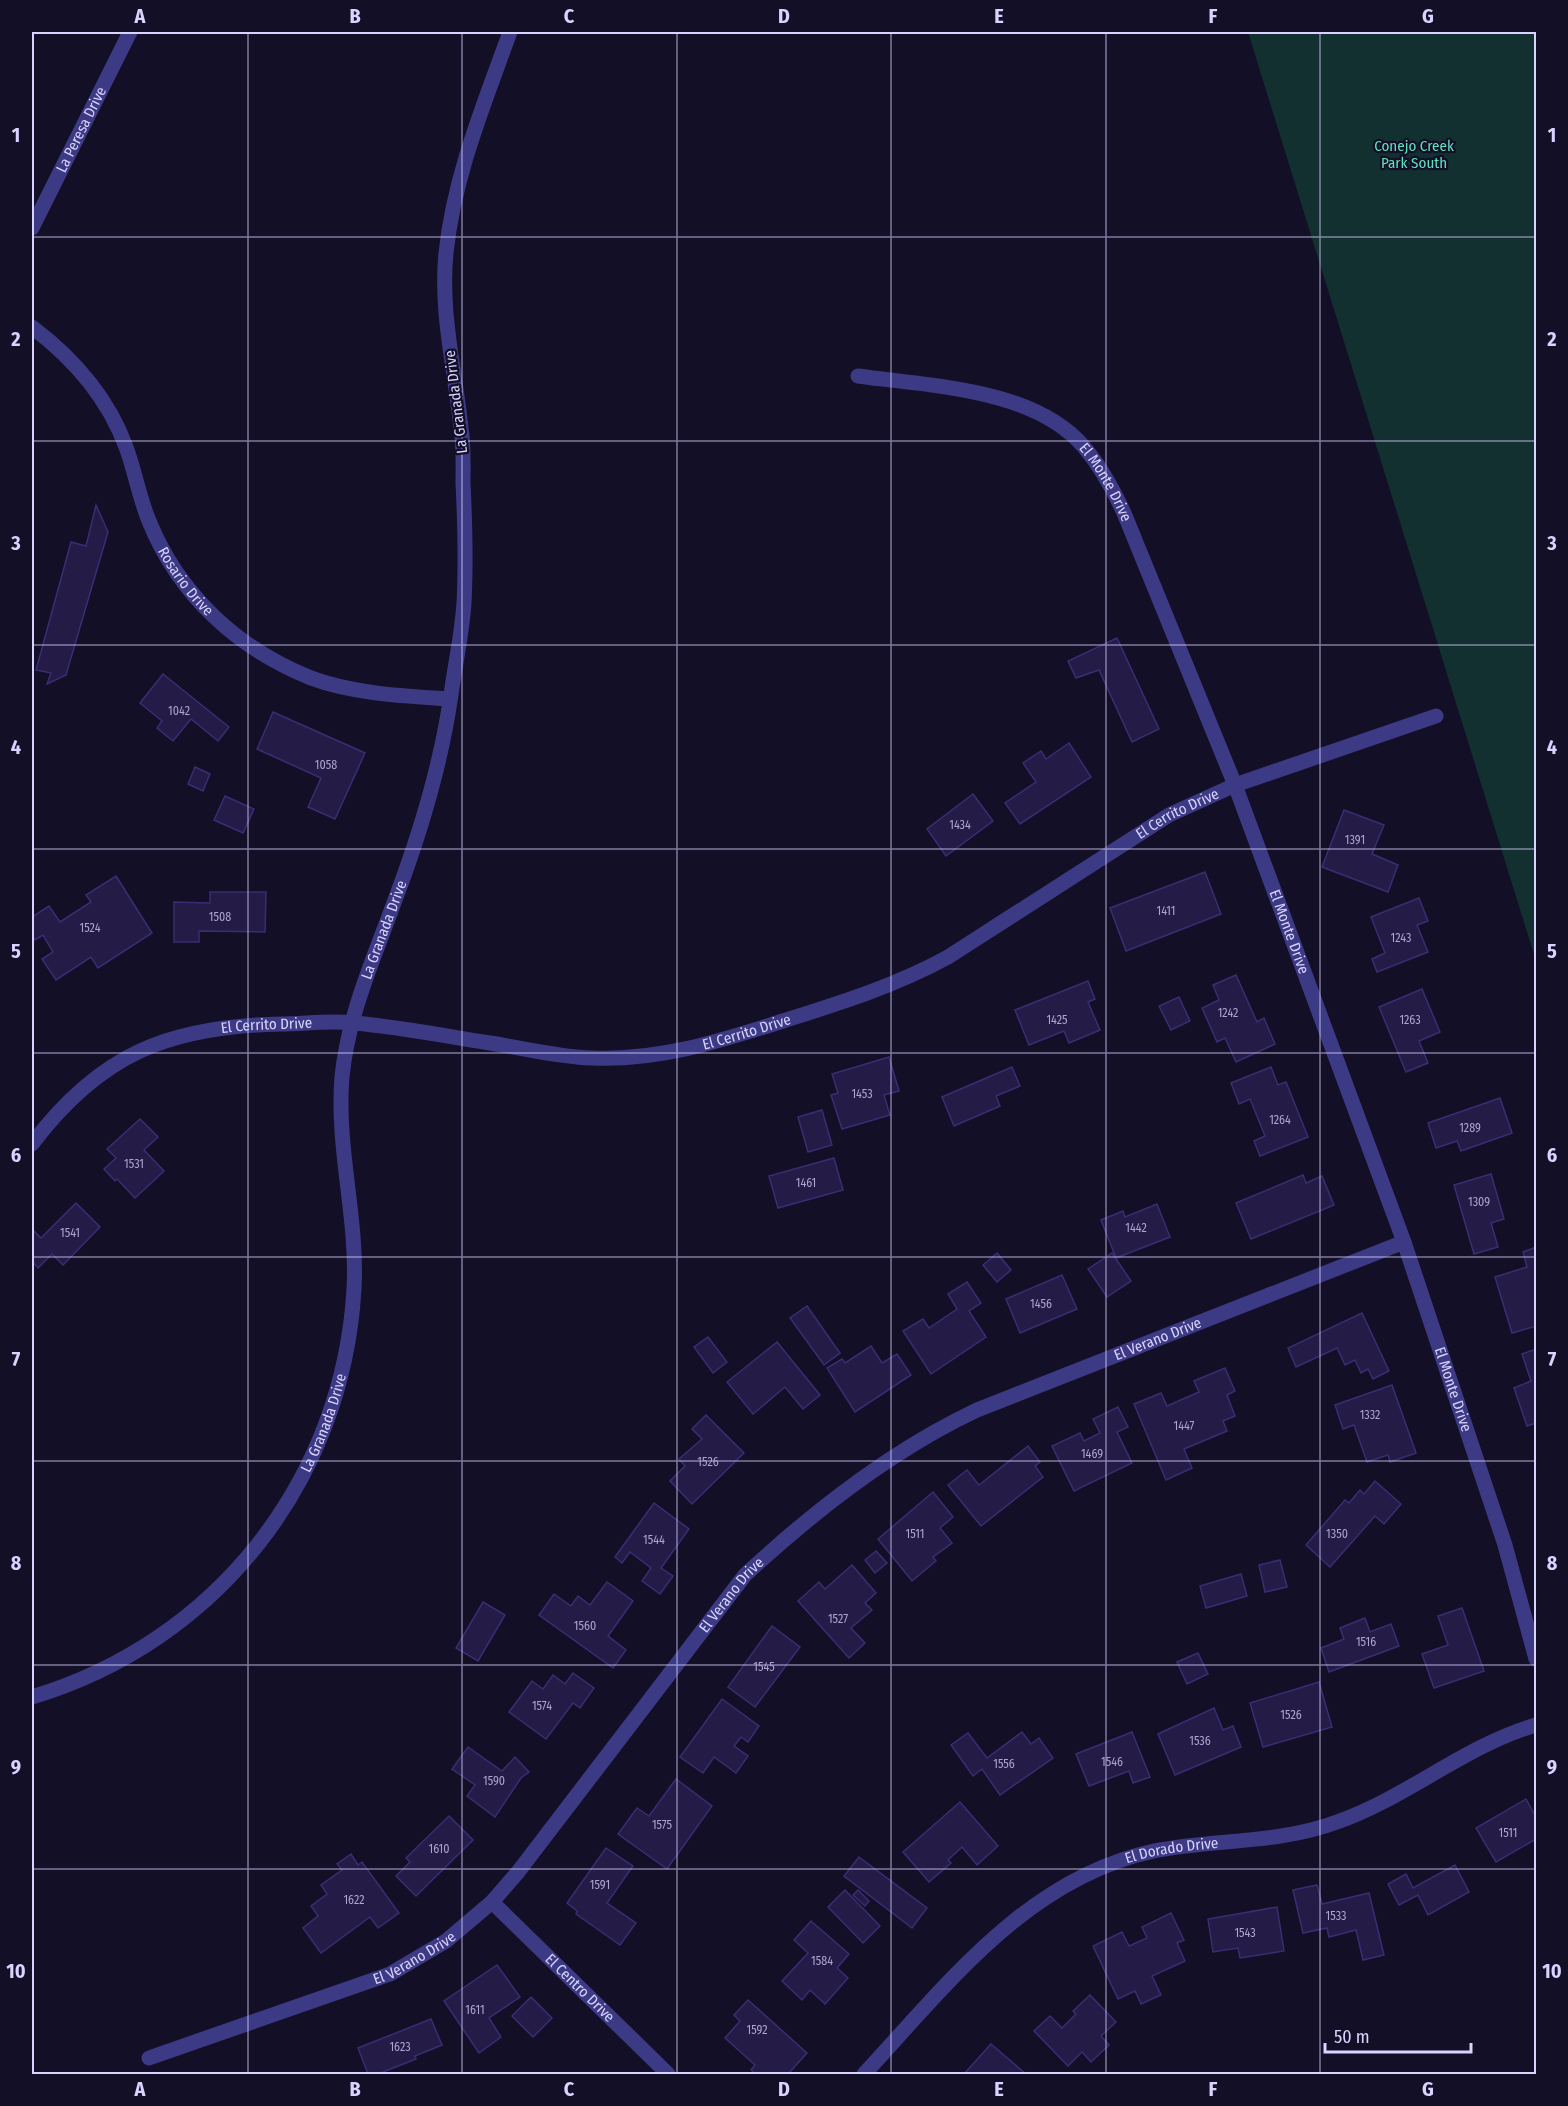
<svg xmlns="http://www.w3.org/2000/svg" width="1568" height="2106" viewBox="0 0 1568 2106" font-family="'Fira Sans Condensed',sans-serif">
  <rect width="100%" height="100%" fill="#130f26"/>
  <path fill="#12302f" d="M 1248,32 L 1536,32 L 1536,961 Z"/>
  <g fill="#241b47" stroke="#3b2d73" stroke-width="1.5">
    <path d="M 96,505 L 108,532 L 66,675 L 47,684 L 51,673 L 36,670 L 71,542 L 86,546 Z"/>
    <path d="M 1117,638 L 1159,729 L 1132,742 L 1099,670 L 1076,678 L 1068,661 Z"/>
    <path d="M 163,674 L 229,727 L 218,741 L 191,719 L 173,741 L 157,728 L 162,721 L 140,703 Z"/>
    <path d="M 273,712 L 365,753 L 335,819 L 308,807 L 321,778 L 257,749 Z"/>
    <path d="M 1069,743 L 1091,777 L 1020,824 L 1005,803 L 1036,782 L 1023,763 L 1041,751 L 1046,759 Z"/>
    <path d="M 195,767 L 210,774 L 203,791 L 188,784 Z"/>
    <path d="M 973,794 L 993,821 L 946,856 L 927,829 Z"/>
    <path d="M 225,796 L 254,809 L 243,833 L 214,820 Z"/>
    <path d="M 1344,810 L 1384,825 L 1372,854 L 1398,865 L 1388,892 L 1322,867 Z"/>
    <path d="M 1205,872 L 1221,914 L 1126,951 L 1110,908 Z"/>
    <path d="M 116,876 L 152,933 L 98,968 L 91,957 L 56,980 L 42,959 L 53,952 L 43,935 L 35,940 L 32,934 L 32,917 L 49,906 L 60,922 L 91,902 L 86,895 Z"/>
    <path d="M 210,892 L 266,892 L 265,932 L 199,931 L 199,942 L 174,942 L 174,902 L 210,903 Z"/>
    <path d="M 1419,898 L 1428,921 L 1417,925 L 1428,952 L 1377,972 L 1372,959 L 1385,953 L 1371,917 Z"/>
    <path d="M 1236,975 L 1257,1022 L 1264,1018 L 1275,1044 L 1236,1062 L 1225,1038 L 1217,1042 L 1202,1008 L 1219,1000 L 1213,985 Z"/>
    <path d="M 1088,981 L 1095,999 L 1088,1002 L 1100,1030 L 1069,1043 L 1064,1031 L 1029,1045 L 1015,1010 Z"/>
    <path d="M 1422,989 L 1440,1032 L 1419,1041 L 1428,1063 L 1406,1072 L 1379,1007 Z"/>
    <path d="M 1179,997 L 1190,1021 L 1171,1030 L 1159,1006 Z"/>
    <path d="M 889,1057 L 899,1091 L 884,1095 L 890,1115 L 842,1129 L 831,1095 L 838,1093 L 832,1074 Z"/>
    <path d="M 1012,1067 L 1020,1086 L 996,1096 L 1000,1106 L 954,1126 L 942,1097 Z"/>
    <path d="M 1271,1067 L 1278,1085 L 1286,1082 L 1308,1137 L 1260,1156 L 1254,1141 L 1265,1136 L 1250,1099 L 1239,1104 L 1231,1083 Z"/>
    <path d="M 1500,1098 L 1512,1133 L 1461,1151 L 1457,1141 L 1436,1148 L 1428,1123 Z"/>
    <path d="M 822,1110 L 832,1145 L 808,1152 L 798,1117 Z"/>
    <path d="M 140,1119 L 158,1137 L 144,1150 L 164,1171 L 135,1198 L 117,1179 L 115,1181 L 104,1169 L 116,1158 L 107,1149 Z"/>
    <path d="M 834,1158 L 843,1190 L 778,1208 L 769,1176 Z"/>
    <path d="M 1491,1174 L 1504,1219 L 1491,1223 L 1498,1247 L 1474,1254 L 1454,1185 Z"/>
    <path d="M 1303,1175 L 1306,1183 L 1322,1176 L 1334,1205 L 1251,1239 L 1236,1203 Z"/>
    <path d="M 76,1203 L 100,1227 L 63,1265 L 52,1254 L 38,1268 L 32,1261 L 32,1229 L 41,1238 Z"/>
    <path d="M 1157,1204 L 1170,1237 L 1116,1258 L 1101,1220 L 1123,1211 L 1125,1217 Z"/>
    <path d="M 1536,1247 L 1536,1326 L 1512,1333 L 1495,1277 L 1527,1267 L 1523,1252 Z"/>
    <path d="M 997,1253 L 1011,1270 L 997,1282 L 983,1265 Z"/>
    <path d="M 1112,1253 L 1131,1281 L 1107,1297 L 1088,1269 Z"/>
    <path d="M 1062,1275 L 1077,1309 L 1020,1333 L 1006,1299 Z"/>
    <path d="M 967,1282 L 981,1303 L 969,1311 L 986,1337 L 931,1374 L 903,1331 L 923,1319 L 929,1328 L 957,1309 L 948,1294 Z"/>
    <path d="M 807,1306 L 840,1353 L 824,1365 L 790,1318 Z"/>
    <path d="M 1362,1313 L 1389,1371 L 1373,1379 L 1368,1369 L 1361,1373 L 1355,1360 L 1345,1365 L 1337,1348 L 1296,1367 L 1288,1348 Z"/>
    <path d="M 708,1337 L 727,1362 L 713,1373 L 694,1347 Z"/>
    <path d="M 777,1342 L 820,1395 L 803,1409 L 785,1387 L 753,1414 L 727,1382 Z"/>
    <path d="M 871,1346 L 882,1363 L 897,1354 L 911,1375 L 855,1412 L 827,1368 L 842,1359 L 845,1363 Z"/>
    <path d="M 1536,1349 L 1536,1423 L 1527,1426 L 1514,1388 L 1531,1381 L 1522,1354 Z"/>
    <path d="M 1225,1368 L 1235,1391 L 1227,1395 L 1235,1416 L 1223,1421 L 1227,1431 L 1184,1449 L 1192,1468 L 1166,1480 L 1134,1404 L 1161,1393 L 1167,1406 L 1199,1392 L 1194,1381 Z"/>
    <path d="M 1392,1385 L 1416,1453 L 1390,1462 L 1388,1455 L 1367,1462 L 1354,1425 L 1343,1429 L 1335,1405 Z"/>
    <path d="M 1118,1407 L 1128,1427 L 1117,1432 L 1132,1463 L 1074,1491 L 1052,1446 L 1080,1433 L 1084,1441 L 1100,1433 L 1093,1419 Z"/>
    <path d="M 706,1415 L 744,1453 L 692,1504 L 670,1481 L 685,1466 L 679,1459 L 702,1439 L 692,1429 Z"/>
    <path d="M 1028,1446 L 1040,1462 L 1035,1466 L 1043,1477 L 981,1526 L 948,1485 L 967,1470 L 979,1485 Z"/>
    <path d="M 1375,1481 L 1401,1504 L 1384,1524 L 1375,1516 L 1330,1567 L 1306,1545 L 1345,1500 L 1349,1503 L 1360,1490 L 1364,1494 Z"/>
    <path d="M 933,1492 L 953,1517 L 940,1528 L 952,1543 L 933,1557 L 936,1561 L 912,1581 L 878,1539 Z"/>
    <path d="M 654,1503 L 689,1529 L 661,1568 L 673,1576 L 660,1594 L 642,1581 L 651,1568 L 630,1552 L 622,1563 L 615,1557 Z"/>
    <path d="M 876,1551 L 887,1563 L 875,1573 L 865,1560 Z"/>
    <path d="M 1280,1560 L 1287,1587 L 1265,1592 L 1259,1565 Z"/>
    <path d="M 852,1565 L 876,1593 L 865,1603 L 872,1610 L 851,1628 L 865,1643 L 849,1658 L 798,1601 L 819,1582 L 825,1589 Z"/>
    <path d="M 1241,1574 L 1247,1596 L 1206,1608 L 1200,1586 Z"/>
    <path d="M 607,1582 L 633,1601 L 608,1636 L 626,1650 L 613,1668 L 539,1615 L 554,1594 L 571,1606 L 578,1596 L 590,1605 Z"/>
    <path d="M 483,1602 L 505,1615 L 478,1661 L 456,1648 Z"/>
    <path d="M 1462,1608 L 1484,1671 L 1434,1688 L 1422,1654 L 1448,1645 L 1438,1616 Z"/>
    <path d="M 1365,1618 L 1370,1632 L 1391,1624 L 1399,1646 L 1329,1672 L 1321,1648 L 1344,1639 L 1340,1628 Z"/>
    <path d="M 772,1626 L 800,1647 L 755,1707 L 728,1687 Z"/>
    <path d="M 1198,1653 L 1208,1674 L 1187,1684 L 1177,1662 Z"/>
    <path d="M 573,1673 L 594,1688 L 580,1708 L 573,1703 L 546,1739 L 509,1712 L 532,1681 L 543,1689 L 553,1675 L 565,1684 Z"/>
    <path d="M 1319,1682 L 1332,1727 L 1263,1747 L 1250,1703 Z"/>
    <path d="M 722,1699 L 759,1726 L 748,1742 L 741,1737 L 734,1746 L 748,1756 L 736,1773 L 714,1757 L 703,1773 L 680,1757 Z"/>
    <path d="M 1214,1708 L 1223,1730 L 1233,1726 L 1241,1747 L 1175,1775 L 1158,1734 Z"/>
    <path d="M 1022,1732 L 1031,1744 L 1039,1738 L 1053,1758 L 1000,1795 L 982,1769 L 973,1776 L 951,1745 L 968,1733 L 987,1758 Z"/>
    <path d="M 1132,1732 L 1150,1777 L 1133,1783 L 1129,1771 L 1089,1786 L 1076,1754 Z"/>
    <path d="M 468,1747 L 502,1771 L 515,1757 L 529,1772 L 521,1778 L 495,1817 L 467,1796 L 475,1785 L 452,1769 Z"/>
    <path d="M 676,1779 L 712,1806 L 667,1869 L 618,1834 L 637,1808 L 649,1816 Z"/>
    <path d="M 1526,1799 L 1536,1817 L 1536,1839 L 1496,1862 L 1476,1828 Z"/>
    <path d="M 960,1802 L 998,1846 L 977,1865 L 962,1847 L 948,1860 L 951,1863 L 929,1882 L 903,1852 Z"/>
    <path d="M 449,1816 L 473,1840 L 416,1896 L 396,1876 L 410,1862 L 406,1858 Z"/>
    <path d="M 606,1848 L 633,1866 L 607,1903 L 636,1923 L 620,1945 L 576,1914 L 577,1911 L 567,1903 Z"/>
    <path d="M 351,1854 L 358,1865 L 362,1862 L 399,1913 L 378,1928 L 370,1917 L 321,1953 L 303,1928 L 318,1916 L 311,1906 L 327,1894 L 321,1885 L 342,1870 L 337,1864 Z"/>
    <path d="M 859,1857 L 927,1908 L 912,1928 L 844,1876 Z"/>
    <path d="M 1455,1865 L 1469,1892 L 1428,1915 L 1418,1895 L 1399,1905 L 1388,1884 L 1406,1874 L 1413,1888 Z"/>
    <path d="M 1317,1885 L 1322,1904 L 1369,1893 L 1384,1955 L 1363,1960 L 1356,1930 L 1329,1937 L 1327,1928 L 1303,1933 L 1293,1890 Z"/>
    <path d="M 845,1890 L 880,1926 L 863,1943 L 828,1907 Z"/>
    <path d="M 858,1890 L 869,1901 L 865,1906 L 853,1895 Z"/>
    <path d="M 1277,1907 L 1284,1951 L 1240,1958 L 1238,1948 L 1213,1952 L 1208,1919 Z"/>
    <path d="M 1171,1913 L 1184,1940 L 1177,1943 L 1185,1961 L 1152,1976 L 1161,1995 L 1141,2004 L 1135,1991 L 1118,1999 L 1093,1946 L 1122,1932 L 1129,1946 L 1147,1938 L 1142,1927 Z"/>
    <path d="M 811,1921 L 849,1954 L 837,1968 L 848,1978 L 825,2004 L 810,1990 L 802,2000 L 782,1981 L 808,1953 L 794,1940 Z"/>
    <path d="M 497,1965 L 520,1997 L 489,2018 L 501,2037 L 479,2053 L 444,2001 Z"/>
    <path d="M 1090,1995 L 1116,2022 L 1101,2036 L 1109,2045 L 1091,2062 L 1082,2052 L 1068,2066 L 1034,2031 L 1050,2016 L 1062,2028 L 1076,2014 L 1073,2011 Z"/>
    <path d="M 531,1997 L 552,2018 L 533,2037 L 512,2016 Z"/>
    <path d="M 748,2000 L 807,2053 L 788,2074 L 756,2074 L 751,2070 L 755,2065 L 725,2038 L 740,2021 L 734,2015 Z"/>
    <path d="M 431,2019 L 442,2045 L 415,2056 L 416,2059 L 378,2074 L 368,2074 L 358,2048 Z"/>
    <path d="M 991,2044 L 1026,2074 L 964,2074 Z"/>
  </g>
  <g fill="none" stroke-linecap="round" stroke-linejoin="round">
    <g stroke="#3d3a85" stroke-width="15">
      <path id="s1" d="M 32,228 L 130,32"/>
      <path id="s2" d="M 32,327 C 73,358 108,398 126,447 C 135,471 139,497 149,521 C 179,595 238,649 311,678 C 354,694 405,696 450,699"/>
      <path id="s3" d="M 858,376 C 929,386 1034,388 1084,447 C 1101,467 1113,489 1124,513 L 1235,785 L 1404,1242 L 1505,1545 L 1536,1659"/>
      <path id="s4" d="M 32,1144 C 100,1054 169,1026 281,1024 C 304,1024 330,1020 354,1023 C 400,1027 445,1036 490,1043 C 523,1048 558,1057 592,1058 C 659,1061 720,1041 783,1021 C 840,1003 895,986 948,957 L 1169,815 L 1235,785 L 1436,716"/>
      <path id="s5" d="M 492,1902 L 668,2074"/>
      <path id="s6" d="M 149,2058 L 390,1974 L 446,1941 L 492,1902 L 518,1872 L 745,1575 C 814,1511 892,1450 977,1410 L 1404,1242"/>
      <path id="s7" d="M 864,2074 C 947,1985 1027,1878 1154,1851 C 1214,1839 1278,1844 1337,1822 C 1408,1797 1464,1746 1536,1725"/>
    </g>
    <path stroke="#3d3a85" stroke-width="15" id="s8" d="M 32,1697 C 216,1642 343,1481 354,1289 C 358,1218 336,1148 342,1077 C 348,1015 374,958 395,900 C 420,834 441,765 451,695 C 455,665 462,634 464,603 C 466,564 465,523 463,483 C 463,465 464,446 461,428 C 455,369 440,312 446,253 C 454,176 484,104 510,32"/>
  </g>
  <path fill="none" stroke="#d9d4ff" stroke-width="1.5" stroke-opacity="0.55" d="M 248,32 L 248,2074M 462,32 L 462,2074M 677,32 L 677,2074M 891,32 L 891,2074M 1106,32 L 1106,2074M 1320,32 L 1320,2074M 32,237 L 1536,237M 32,441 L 1536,441M 32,645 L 1536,645M 32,849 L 1536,849M 32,1053 L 1536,1053M 32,1257 L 1536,1257M 32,1461 L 1536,1461M 32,1665 L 1536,1665M 32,1869 L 1536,1869"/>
  <g text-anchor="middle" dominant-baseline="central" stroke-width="4.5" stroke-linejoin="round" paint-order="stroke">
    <g font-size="12" fill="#aca6d1">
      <text x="179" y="711">1042</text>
      <text x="326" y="765">1058</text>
      <text x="960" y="825">1434</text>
      <text x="1355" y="840">1391</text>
      <text x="1166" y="911">1411</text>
      <text x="220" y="917">1508</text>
      <text x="90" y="928">1524</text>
      <text x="1401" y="938">1243</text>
      <text x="1228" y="1013">1242</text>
      <text x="1057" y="1020">1425</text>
      <text x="1410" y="1020">1263</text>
      <text x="862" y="1094">1453</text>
      <text x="1280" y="1120">1264</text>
      <text x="1470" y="1128">1289</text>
      <text x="134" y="1164">1531</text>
      <text x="806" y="1183">1461</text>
      <text x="1479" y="1202">1309</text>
      <text x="1136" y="1228">1442</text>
      <text x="70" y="1233">1541</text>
      <text x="1041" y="1304">1456</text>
      <text x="1370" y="1415">1332</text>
      <text x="1184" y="1426">1447</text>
      <text x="1092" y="1454">1469</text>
      <text x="708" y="1462">1526</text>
      <text x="915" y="1534">1511</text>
      <text x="1337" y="1534">1350</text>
      <text x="654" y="1540">1544</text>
      <text x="838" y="1619">1527</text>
      <text x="585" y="1626">1560</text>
      <text x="1366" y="1642">1516</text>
      <text x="764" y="1667">1545</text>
      <text x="542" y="1706">1574</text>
      <text x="1291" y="1715">1526</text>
      <text x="1200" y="1741">1536</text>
      <text x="1112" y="1762">1546</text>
      <text x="1004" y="1764">1556</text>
      <text x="494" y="1781">1590</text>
      <text x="662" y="1825">1575</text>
      <text x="1508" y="1833">1511</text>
      <text x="439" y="1849">1610</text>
      <text x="600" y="1885">1591</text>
      <text x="354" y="1900">1622</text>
      <text x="1336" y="1916">1533</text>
      <text x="1245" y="1933">1543</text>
      <text x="822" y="1961">1584</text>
      <text x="475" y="2010">1611</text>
      <text x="757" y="2030">1592</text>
      <text x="400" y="2047">1623</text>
    </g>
    <g font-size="15" fill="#d9d4ff" stroke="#130f26">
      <text stroke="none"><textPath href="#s1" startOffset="110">La Peresa Drive</textPath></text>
      <text transform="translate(456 402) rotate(-97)">La Granada Drive</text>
      <text stroke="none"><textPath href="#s3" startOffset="284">El Monte Drive</textPath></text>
      <text stroke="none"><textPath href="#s2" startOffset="303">Rosario Drive</textPath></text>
      <text stroke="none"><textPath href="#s4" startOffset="1246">El Cerrito Drive</textPath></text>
      <text stroke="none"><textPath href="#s8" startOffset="920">La Granada Drive</textPath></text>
      <text stroke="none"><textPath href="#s3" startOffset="770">El Monte Drive</textPath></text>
      <text stroke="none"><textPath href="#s4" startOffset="274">El Cerrito Drive</textPath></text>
      <text stroke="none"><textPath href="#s4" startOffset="760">El Cerrito Drive</textPath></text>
      <text stroke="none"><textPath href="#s6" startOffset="1274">El Verano Drive</textPath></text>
      <text stroke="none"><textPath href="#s3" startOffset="1256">El Monte Drive</textPath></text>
      <text stroke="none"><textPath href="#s8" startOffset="416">La Granada Drive</textPath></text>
      <text stroke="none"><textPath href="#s6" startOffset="770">El Verano Drive</textPath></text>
      <text stroke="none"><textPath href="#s7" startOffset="390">El Dorado Drive</textPath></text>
      <text stroke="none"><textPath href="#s6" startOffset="284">El Verano Drive</textPath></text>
      <text stroke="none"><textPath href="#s5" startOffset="123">El Centro Drive</textPath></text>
    </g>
    <g font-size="15" fill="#5fe0c0" stroke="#130f26">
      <text x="1414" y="146">Conejo Creek<tspan x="1414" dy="17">Park South</tspan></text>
    </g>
  </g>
  <rect width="1568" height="2106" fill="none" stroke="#130f26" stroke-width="66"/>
  <path d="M1325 2043v9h146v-9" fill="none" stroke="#d9d4ff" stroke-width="3"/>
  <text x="1334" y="2043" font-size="18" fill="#d9d4ff" stroke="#130f26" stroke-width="4.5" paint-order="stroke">50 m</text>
  <rect x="33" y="33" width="1502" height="2040" fill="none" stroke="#d9d4ff" stroke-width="2"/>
  <g font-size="20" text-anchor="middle" font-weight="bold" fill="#d9d4ff">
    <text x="140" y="23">A</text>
    <text x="355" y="23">B</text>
    <text x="569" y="23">C</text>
    <text x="784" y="23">D</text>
    <text x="999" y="23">E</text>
    <text x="1213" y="23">F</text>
    <text x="1428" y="23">G</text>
    <text x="16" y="142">1</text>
    <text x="1552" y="142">1</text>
    <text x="16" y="346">2</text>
    <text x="1552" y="346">2</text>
    <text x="16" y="550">3</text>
    <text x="1552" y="550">3</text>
    <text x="16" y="754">4</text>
    <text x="1552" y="754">4</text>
    <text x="16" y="958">5</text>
    <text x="1552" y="958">5</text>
    <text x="16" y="1162">6</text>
    <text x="1552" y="1162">6</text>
    <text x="16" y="1366">7</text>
    <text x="1552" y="1366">7</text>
    <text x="16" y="1570">8</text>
    <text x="1552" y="1570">8</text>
    <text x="16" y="1774">9</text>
    <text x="1552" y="1774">9</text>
    <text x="16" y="1978">10</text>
    <text x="1552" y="1978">10</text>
    <text x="140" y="2096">A</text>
    <text x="355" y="2096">B</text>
    <text x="569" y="2096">C</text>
    <text x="784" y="2096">D</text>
    <text x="999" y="2096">E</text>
    <text x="1213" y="2096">F</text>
    <text x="1428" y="2096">G</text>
  </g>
</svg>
